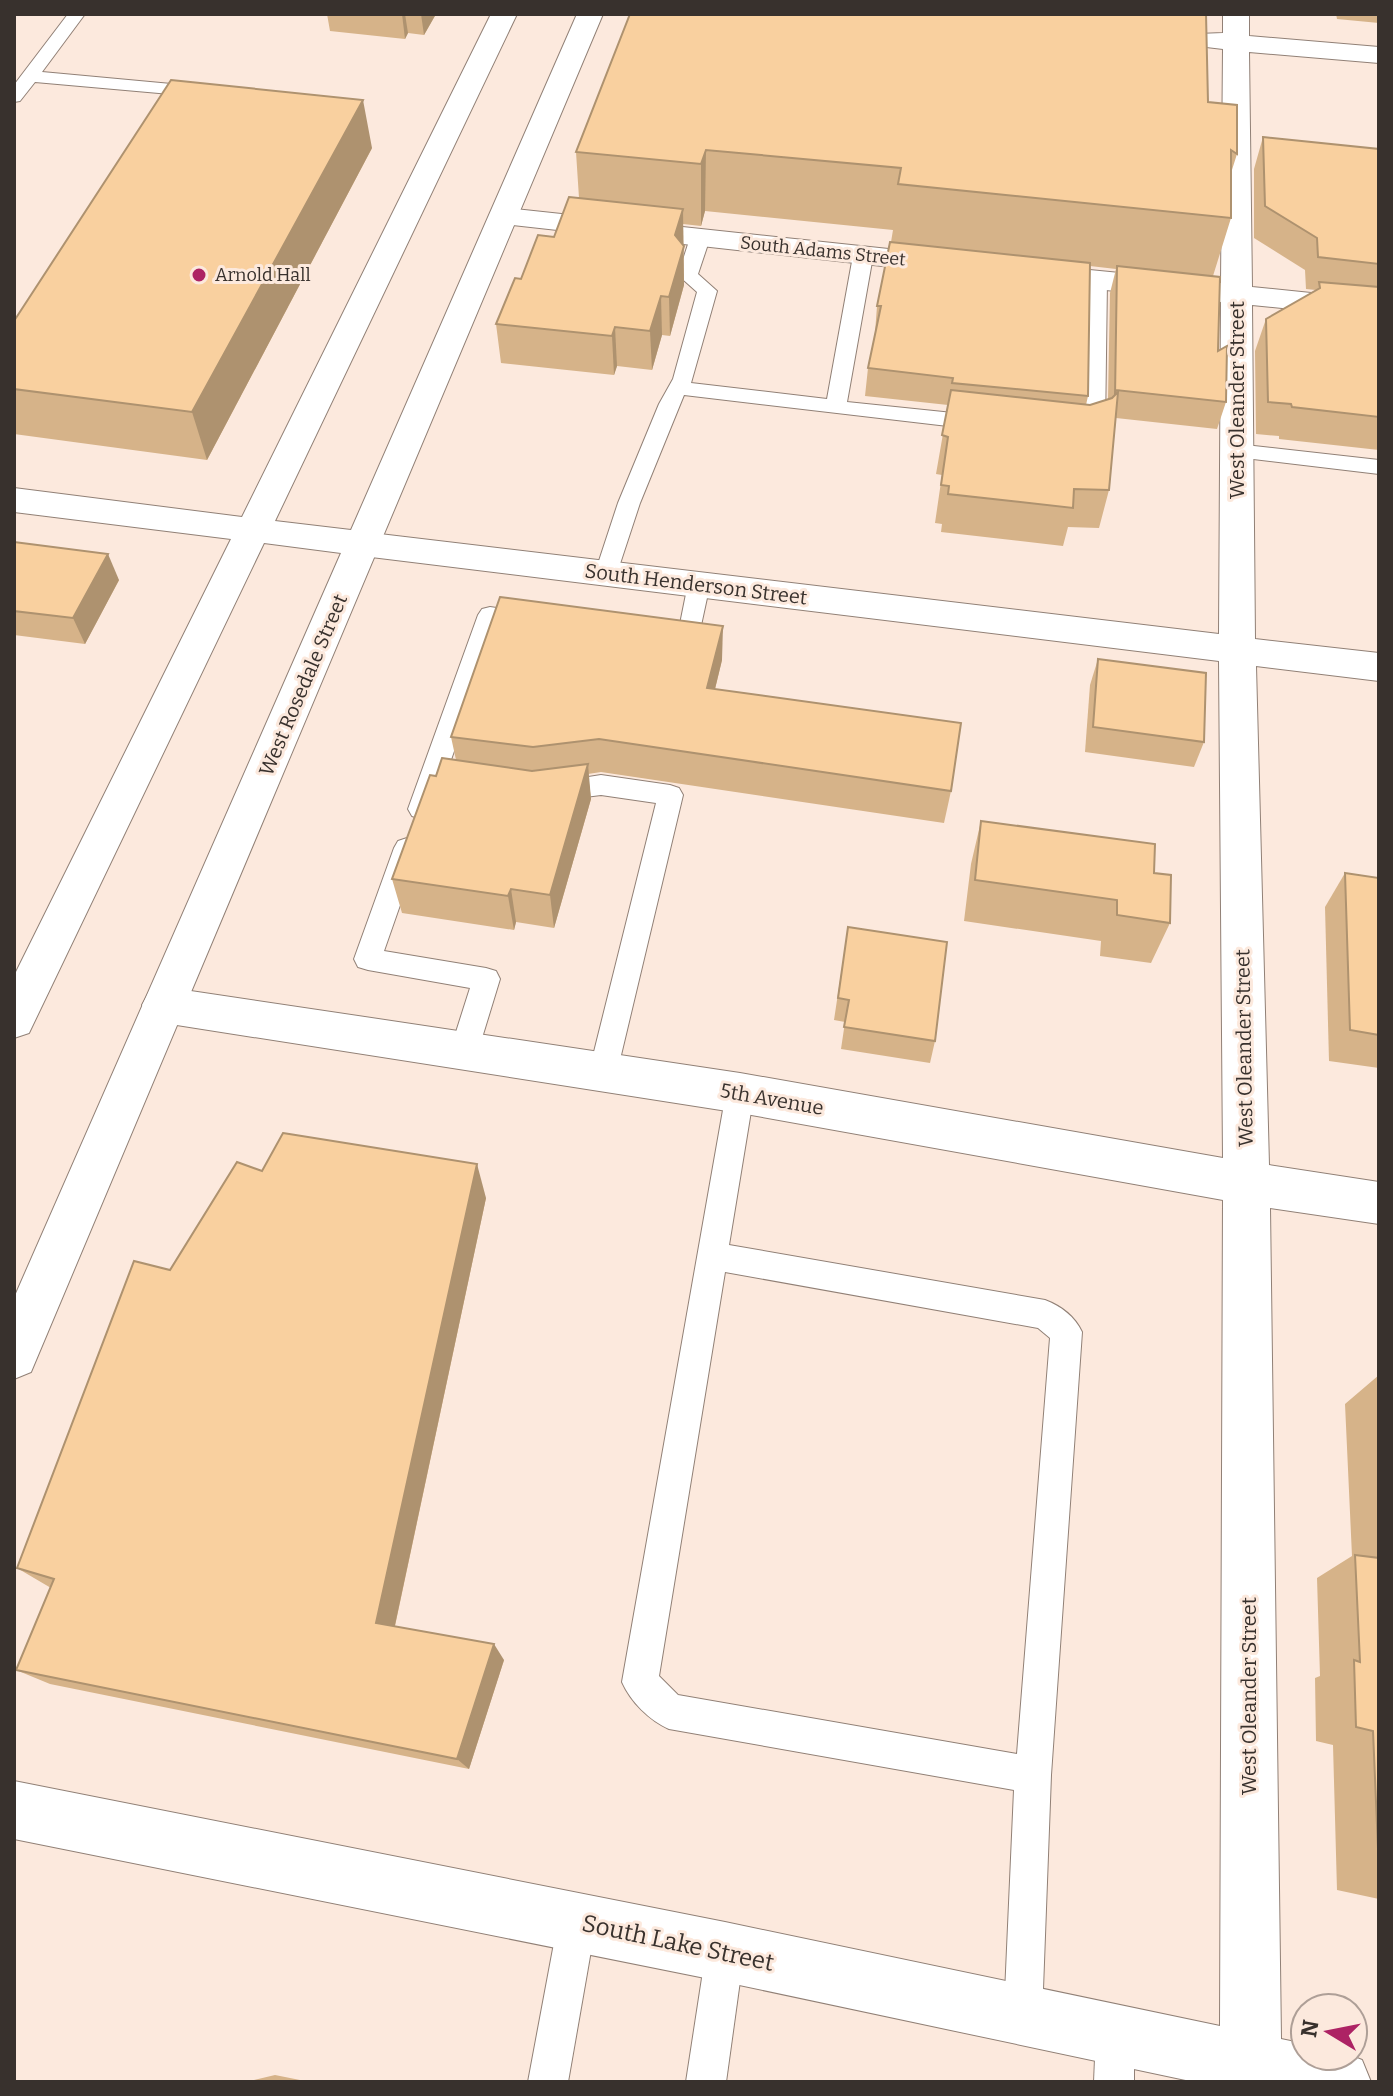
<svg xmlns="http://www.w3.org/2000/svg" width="1393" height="2096" viewBox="0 0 1393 2096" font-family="Bitter,serif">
  <rect width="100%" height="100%" fill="#fce9dd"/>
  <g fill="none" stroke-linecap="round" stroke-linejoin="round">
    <g stroke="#918076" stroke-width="2">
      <g id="lane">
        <path d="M 68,14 L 85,14 L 42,72 L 204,87 L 213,92 L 204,97 L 35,82 L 20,101 L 14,102 L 14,85 Z"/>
        <path d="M 700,232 L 710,238 L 698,274 L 717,291 L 691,383 L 827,399 L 853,256 L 863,250 L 873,256 L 847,402 L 982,416 L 993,423 L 982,430 L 684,395 L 640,503 L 617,573 L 614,579 L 598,579 L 595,573 L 618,503 L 659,404 L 673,379 L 697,292 L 678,275 L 690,238 Z"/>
        <path d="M 1097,274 L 1107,280 L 1105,429 L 1101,434 L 1083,441 L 1072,434 L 1084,426 L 1087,280 Z"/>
        <path d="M 1236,444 L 1379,460 L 1379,474 L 1228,456 L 1225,451 L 1228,446 Z"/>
        <path d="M 699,576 L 707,578 L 710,584 L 697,644 L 689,646 L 659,642 L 655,636 L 659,630 L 679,629 L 688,584 L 691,578 Z"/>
        <path d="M 490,607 L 538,614 L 542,620 L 538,626 L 530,628 L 498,624 L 434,809 L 430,816 L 421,819 L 412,816 L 408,809 L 478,615 L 482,609 Z"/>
        <path d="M 601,775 L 670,785 L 679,788 L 683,795 L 617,1072 L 613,1081 L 603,1084 L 593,1081 L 589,1072 L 656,803 L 601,795 L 553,801 L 544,798 L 540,791 L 544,784 Z"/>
        <path d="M 407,838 L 416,841 L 420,848 L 384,951 L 486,968 L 496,971 L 500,979 L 478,1051 L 474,1060 L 464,1063 L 454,1060 L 450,1051 L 470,988 L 368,970 L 358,967 L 354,959 L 394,848 L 398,841 Z"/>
        <path d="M 740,1081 L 750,1084 L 754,1093 L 729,1245 L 1045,1300 C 1061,1306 1075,1317 1082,1332 L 1051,1775 L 1042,2016 L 1037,2030 L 1023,2035 L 1009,2030 L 1004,2016 L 1014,1790 L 669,1729 C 649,1720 631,1702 622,1682 L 726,1093 L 730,1084 ZM 725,1272 L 1038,1328 L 1050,1338 L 1017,1754 L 678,1695 L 659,1676 Z"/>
        <path d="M 577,1903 L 590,1909 L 596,1922 L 568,2082 L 528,2082 L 558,1922 L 564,1909 Z"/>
        <path d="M 725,1933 L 738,1939 L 744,1952 L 726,2082 L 686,2082 L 706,1952 L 712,1939 Z"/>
        <path d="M 1115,2016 L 1129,2021 L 1134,2035 L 1134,2082 L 1094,2082 L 1096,2035 L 1101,2021 Z"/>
      </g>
    </g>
    <g stroke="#918076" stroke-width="2">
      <g id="street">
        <path d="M 1223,14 L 1249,14 L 1249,36 L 1379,47 L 1379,63 L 1249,52 L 1252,287 L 1379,300 L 1379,318 L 1252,305 L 1255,639 L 1379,653 L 1379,681 L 1256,666 L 1269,1165 L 1379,1182 L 1379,1224 L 1270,1208 L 1281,2039 L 1305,2044 L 1305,2056 L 1352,2056 L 1362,2060 L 1371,2082 L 1195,2082 L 725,1982 L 14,1839 L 14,1781 L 725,1922 L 1220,2026 L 1223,1200 L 740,1113 L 164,1023 L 149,1018 L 142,1005 L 149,992 L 164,987 L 740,1073 L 1223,1158 L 1219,661 L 363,556 L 351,553 L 345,544 L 351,535 L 363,532 L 1219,634 L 1221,302 L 1029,282 L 1018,279 L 1014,273 L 1018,267 L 1029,264 L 1221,283 L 1223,49 L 1198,46 L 1194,40 L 1198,34 L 1223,33 Z"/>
        <path d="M 505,208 L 945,255 L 956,258 L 960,264 L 956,270 L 945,273 L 495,223 L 490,217 L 495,211 Z"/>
      </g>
    </g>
    <g stroke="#918076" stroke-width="2">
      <path id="secondary" d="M 491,14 L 517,14 L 275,521 L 351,530 L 577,14 L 603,14 L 31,1372 L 14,1379 L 14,1298 L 341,553 L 264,543 L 29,1033 L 14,1038 L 14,976 L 231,539 L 14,512 L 14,488 L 242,517 Z"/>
    </g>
    <use href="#lane" fill="#fff" fill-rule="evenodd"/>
    <use href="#street" fill="#fff" fill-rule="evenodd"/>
    <use href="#secondary" fill="#fff" fill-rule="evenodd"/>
  </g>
  <g fill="#d6b389" fill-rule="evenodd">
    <path d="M 327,14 L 436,14 L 424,35 L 408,33 L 405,39 L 330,31 Z"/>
    <path d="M 1336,14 L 1379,14 L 1379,23 L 1337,19 Z"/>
    <path d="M 1208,102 L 1237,154 L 1231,173 L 1231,218 L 1213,276 L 1218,351 L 1226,402 L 1217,429 L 1116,418 L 1109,490 L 1099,528 L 1068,527 L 1063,546 L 941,532 L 942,524 L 935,523 L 942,475 L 936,474 L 948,405 L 865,396 L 868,368 L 875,333 L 877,306 L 891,242 L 893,230 L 705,211 L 701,226 L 683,224 L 684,285 L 670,336 L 662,335 L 652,370 L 617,366 L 614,375 L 501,363 L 496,324 L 521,279 L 554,237 L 579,198 L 576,152 ZM 1090,266 L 1116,269 L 1110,293 L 1108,399 L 1090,405 L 1086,405 L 1088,396 Z"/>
    <path d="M 1263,137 L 1379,149 L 1379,450 L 1279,439 L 1279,436 L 1256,434 L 1255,351 L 1266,319 L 1316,290 L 1306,289 L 1305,270 L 1254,238 L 1254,169 Z"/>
    <path d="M 372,148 L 207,460 L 14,434 L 14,321 Z"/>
    <path d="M 14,542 L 119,580 L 85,644 L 14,635 Z"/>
    <path d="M 1098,659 L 1204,742 L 1194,767 L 1085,752 L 1090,685 Z"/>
    <path d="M 722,660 L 715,689 L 951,791 L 944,823 L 601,772 L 588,774 L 591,799 L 554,928 L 516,922 L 514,930 L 402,913 L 392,879 L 436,776 L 456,760 L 451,737 Z"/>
    <path d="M 981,821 L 1170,923 L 1151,963 L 1100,956 L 1101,941 L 964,921 L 971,864 Z"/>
    <path d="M 1345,873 L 1379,878 L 1379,1068 L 1329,1061 L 1325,907 Z"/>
    <path d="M 848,927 L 935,1041 L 930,1063 L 841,1049 L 845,1022 L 834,1020 Z"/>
    <path d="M 486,1198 L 395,1626 L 504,1660 L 469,1769 L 50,1684 L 16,1670 L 51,1588 L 17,1568 L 170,1270 Z"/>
    <path d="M 1379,1375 L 1379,1899 L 1337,1890 L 1333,1745 L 1316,1741 L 1315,1678 L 1320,1676 L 1317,1578 L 1352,1556 L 1345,1404 Z"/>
    <path d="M 275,2075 L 310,2082 L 254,2082 L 254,2080 Z"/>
  </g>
  <g fill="#ae926f">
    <path d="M 402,14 L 405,14 L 408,33 L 405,39 Z"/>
    <path d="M 421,14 L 436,14 L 424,35 Z"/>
    <path d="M 363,100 L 372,148 L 207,460 L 192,412 Z"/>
    <path d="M 706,150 L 705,211 L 701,226 L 701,164 Z"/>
    <path d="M 683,209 L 684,285 L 670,336 L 669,297 L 675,235 Z"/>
    <path d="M 661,296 L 662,335 L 652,370 L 650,331 Z"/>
    <path d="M 615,327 L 617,366 L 614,375 L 612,336 Z"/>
    <path d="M 108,554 L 119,580 L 85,644 L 73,618 Z"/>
    <path d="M 723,626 L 722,660 L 707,722 L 707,688 Z"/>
    <path d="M 588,764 L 591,799 L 554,928 L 550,895 Z"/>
    <path d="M 511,889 L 516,922 L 514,930 L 508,896 Z"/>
    <path d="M 477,1164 L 486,1198 L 392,1639 L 376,1623 Z"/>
    <path d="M 494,1644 L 504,1660 L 469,1769 L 457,1759 Z"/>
  </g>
  <g fill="#f9d09f" stroke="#ae926f" stroke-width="2">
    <path d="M 630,14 L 1206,14 L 1208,102 L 1237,105 L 1237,154 L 1231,150 L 1231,218 L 898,184 L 901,168 L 706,150 L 701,164 L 576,152 Z"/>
    <path d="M 171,80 L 363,100 L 192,412 L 14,389 L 14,321 Z"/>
    <path d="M 1263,137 L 1379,149 L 1379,264 L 1318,257 L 1317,238 L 1265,206 Z"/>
    <path d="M 569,197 L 683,209 L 675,235 L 684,246 L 669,297 L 661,296 L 650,331 L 615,327 L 612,336 L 496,324 L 515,278 L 521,279 L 538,235 L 554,237 Z"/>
    <path d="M 890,242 L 1090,263 L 1088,396 L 952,383 L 953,378 L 868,368 L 881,306 L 877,306 Z"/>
    <path d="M 1117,266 L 1220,277 L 1218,351 L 1227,346 L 1226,402 L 1116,390 L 1115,396 Z"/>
    <path d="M 1319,282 L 1379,287 L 1379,417 L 1292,407 L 1291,404 L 1268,402 L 1266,319 L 1320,288 Z"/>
    <path d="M 951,390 L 1090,405 L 1112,398 L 1118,392 L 1109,490 L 1074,489 L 1073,508 L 948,494 L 949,486 L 941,485 L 948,437 L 942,435 Z"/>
    <path d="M 14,542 L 108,554 L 73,618 L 14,611 Z"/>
    <path d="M 500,597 L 723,626 L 707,688 L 961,723 L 951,791 L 599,739 L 533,747 L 451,737 Z"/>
    <path d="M 1098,659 L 1206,673 L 1204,742 L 1093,727 Z"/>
    <path d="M 442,758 L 532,771 L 588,764 L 550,895 L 511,889 L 508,896 L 392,879 L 430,775 L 436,776 Z"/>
    <path d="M 981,821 L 1155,844 L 1154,873 L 1171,875 L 1170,923 L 1117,915 L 1117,900 L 975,880 Z"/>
    <path d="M 1345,873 L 1379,878 L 1379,1035 L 1350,1030 Z"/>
    <path d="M 848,927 L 947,942 L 935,1041 L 844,1027 L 849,1000 L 838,998 Z"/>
    <path d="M 283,1133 L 477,1164 L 376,1623 L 494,1644 L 457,1759 L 16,1670 L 54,1579 L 17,1568 L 134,1261 L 170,1270 L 237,1162 L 262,1171 Z"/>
    <path d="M 1355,1555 L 1379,1558 L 1379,1872 L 1373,1731 L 1356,1727 L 1354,1660 L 1360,1662 Z"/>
  </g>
  <circle fill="#ad2364" stroke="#fce9dd" stroke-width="3" cx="199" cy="275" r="8"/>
  <g text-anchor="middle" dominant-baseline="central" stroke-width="6" stroke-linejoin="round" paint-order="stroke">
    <g font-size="18" fill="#38312d" stroke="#fce9dd">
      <text transform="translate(823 251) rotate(6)">South Adams Street</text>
    </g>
    <g font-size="18" fill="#38312d" stroke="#fce9dd" text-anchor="start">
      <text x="215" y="275">Arnold Hall</text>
    </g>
    <g font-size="20" fill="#38312d" stroke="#fce9dd">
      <text transform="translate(1237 400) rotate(-90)">West Oleander Street</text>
      <text transform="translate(696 584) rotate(7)">South Henderson Street</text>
      <text transform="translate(303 685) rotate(-67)">West Rosedale Street</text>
      <text transform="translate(1244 1048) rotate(-91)">West Oleander Street</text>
      <text transform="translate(772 1099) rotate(10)">5th Avenue</text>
      <text transform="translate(1249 1696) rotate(-90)">West Oleander Street</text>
    </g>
    <g font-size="24" fill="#38312d" stroke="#fce9dd">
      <text transform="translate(678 1943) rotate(12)">South Lake Street</text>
    </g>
  </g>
  <rect width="1393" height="2096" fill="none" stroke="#38312d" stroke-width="32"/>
  <g transform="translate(1329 2032) rotate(280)"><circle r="38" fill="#fce9dd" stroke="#ae9f97" stroke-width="2"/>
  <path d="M0-6L14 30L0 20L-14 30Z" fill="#ad2364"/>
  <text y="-12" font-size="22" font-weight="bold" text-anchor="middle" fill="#38312d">N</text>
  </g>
</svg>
